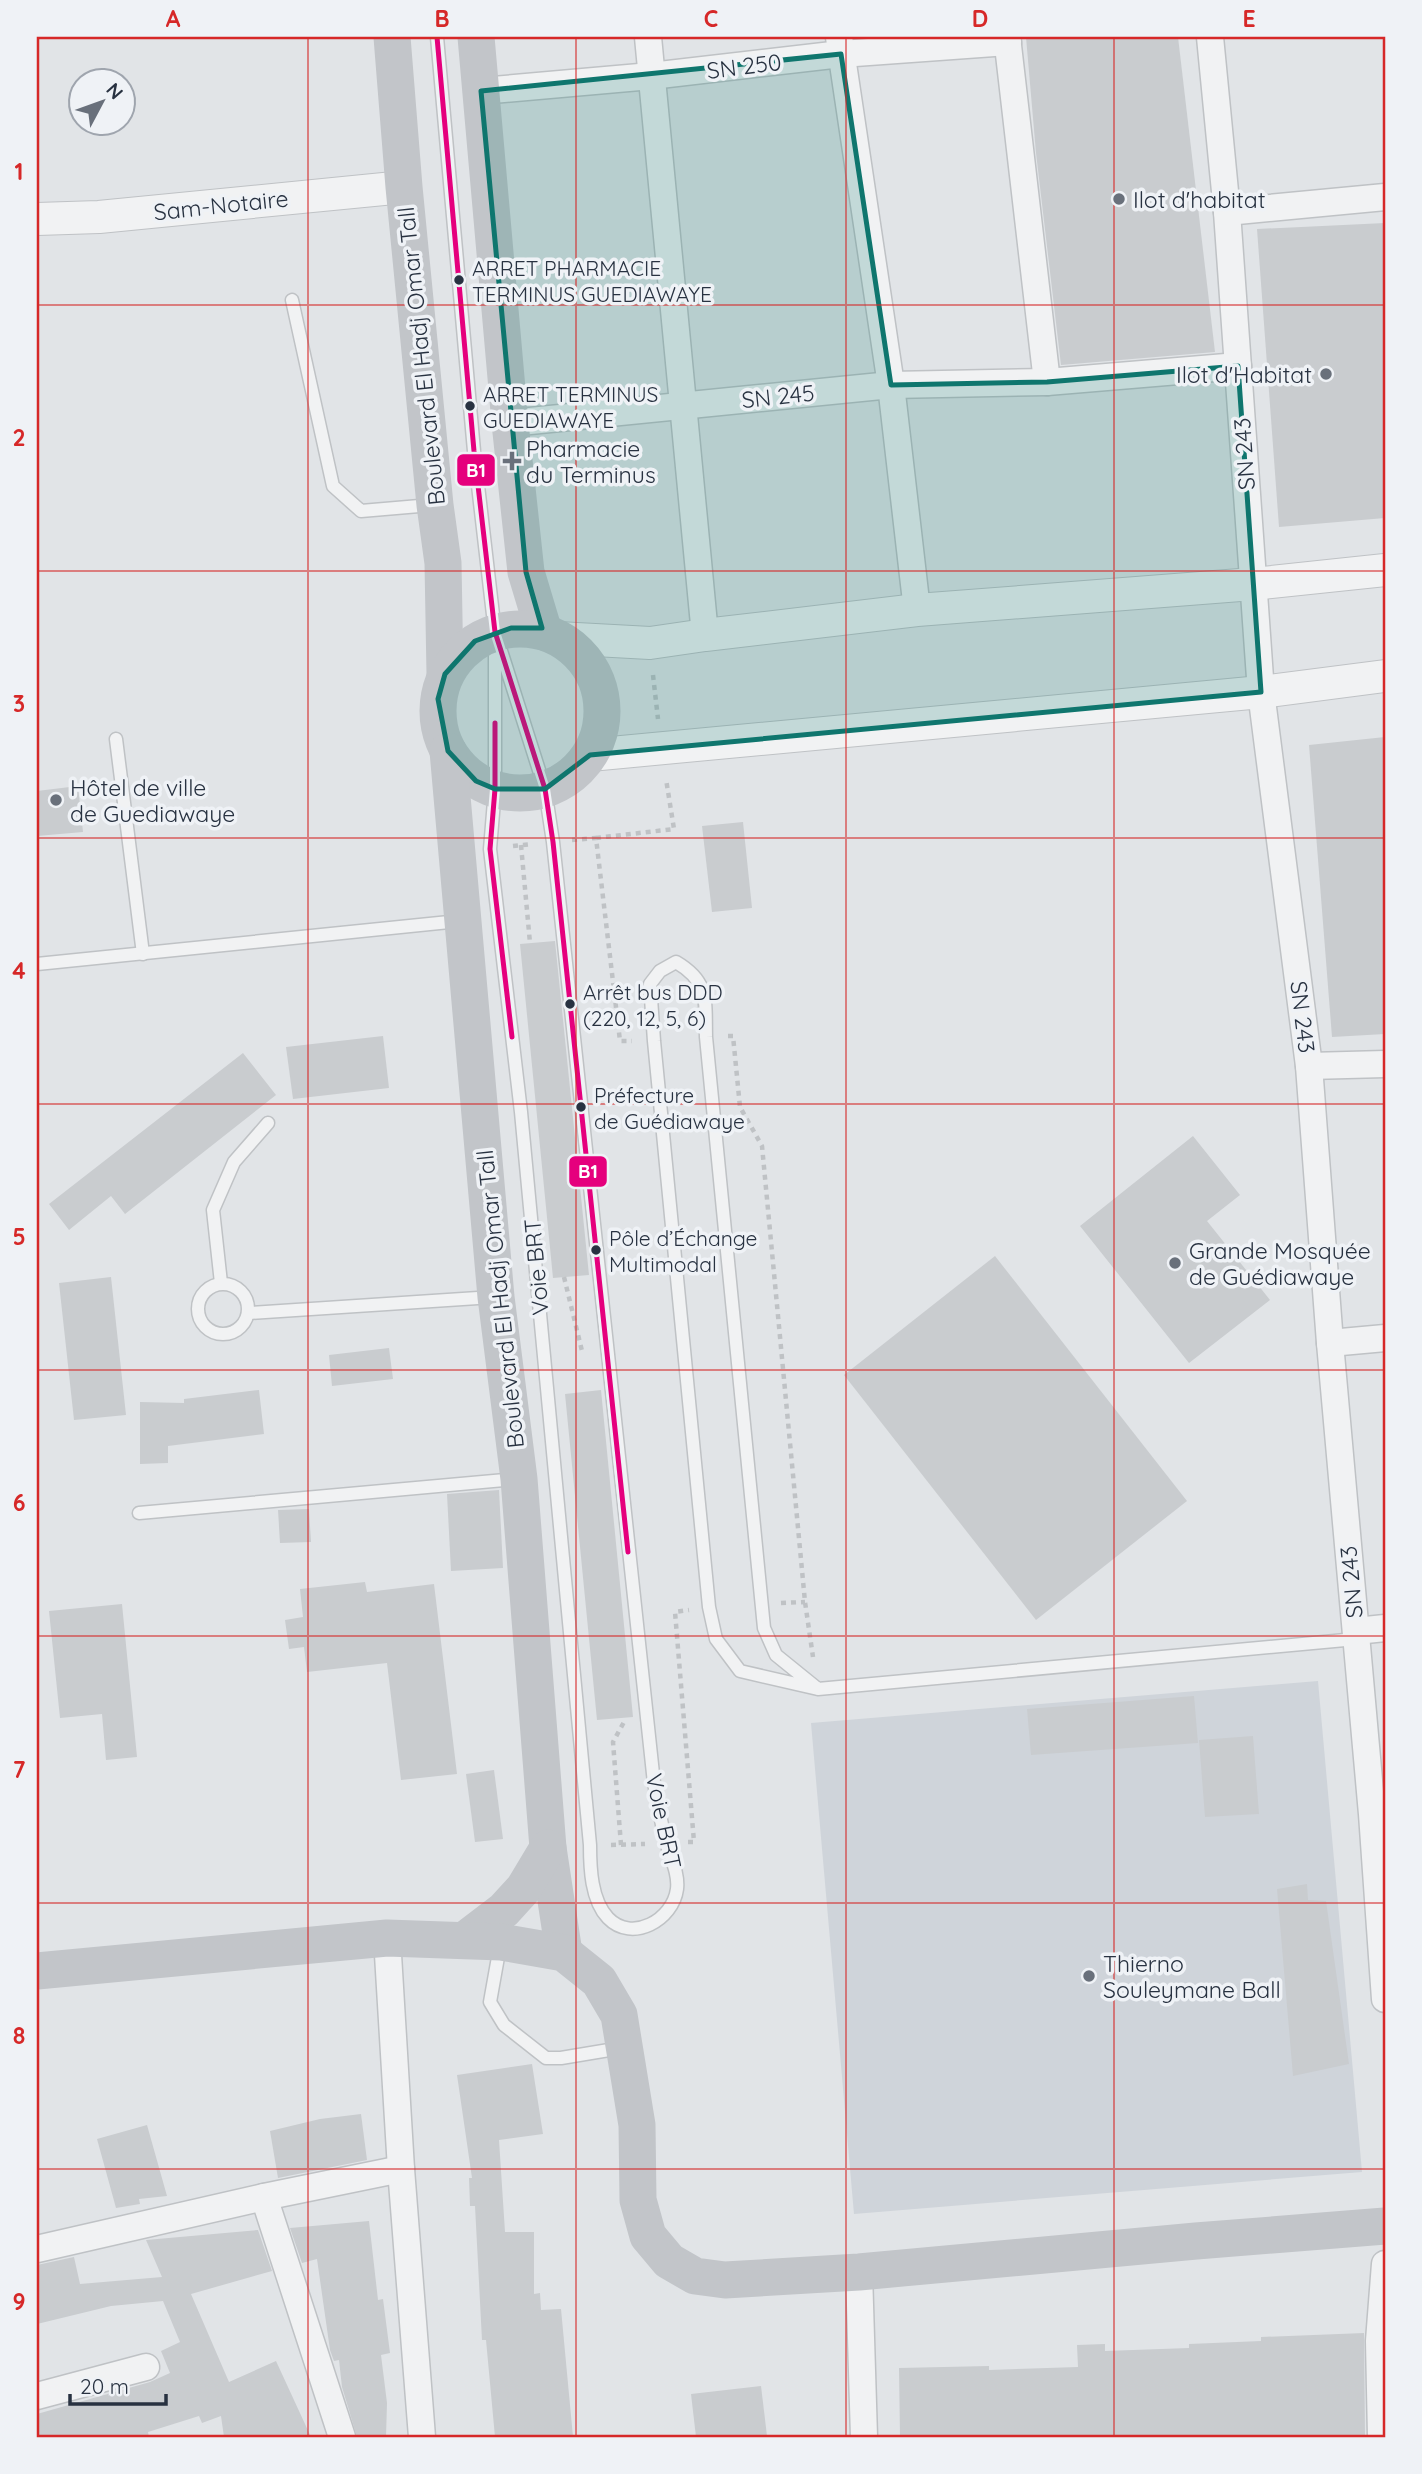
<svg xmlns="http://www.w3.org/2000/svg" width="1422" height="2474" viewBox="0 0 1422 2474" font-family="Quicksand,sans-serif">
  <rect width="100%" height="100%" fill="#e1e4e7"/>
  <path fill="#cfd4da" d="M 1318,1681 L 1362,2172 L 854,2214 L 811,1723 Z"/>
  <g fill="#c9cccf">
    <path d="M 1026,37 L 1178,37 L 1215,352 L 1061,365 L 1036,153 Z"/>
    <path d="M 1385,223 L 1385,518 L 1279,527 L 1257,229 Z"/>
    <path d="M 1385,737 L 1385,1034 L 1332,1037 L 1309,745 Z"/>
    <path d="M 78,786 L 83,832 L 37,836 L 37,791 Z"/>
    <path d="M 743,822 L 752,908 L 712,912 L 702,826 Z"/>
    <path d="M 555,941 L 589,1275 L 553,1278 L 520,944 Z"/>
    <path d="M 383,1036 L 389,1088 L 293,1099 L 286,1047 Z"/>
    <path d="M 243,1053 L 276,1095 L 125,1214 L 111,1196 L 69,1230 L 49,1204 Z"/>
    <path d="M 1193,1136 L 1240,1195 L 1207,1221 L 1270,1300 L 1189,1363 L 1080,1226 Z"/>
    <path d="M 995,1256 L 1187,1501 L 1036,1620 L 844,1375 Z"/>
    <path d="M 111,1277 L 126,1415 L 74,1420 L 59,1283 Z"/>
    <path d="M 389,1348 L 393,1379 L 332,1386 L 329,1355 Z"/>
    <path d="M 259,1390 L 264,1434 L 168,1446 L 168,1463 L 140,1464 L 140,1402 L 184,1403 L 184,1399 Z"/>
    <path d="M 601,1390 L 633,1717 L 597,1720 L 565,1394 Z"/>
    <path d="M 499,1490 L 503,1568 L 451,1571 L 447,1494 Z"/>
    <path d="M 309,1509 L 311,1542 L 280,1543 L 278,1510 Z"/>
    <path d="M 365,1582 L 367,1592 L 434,1584 L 457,1774 L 401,1780 L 387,1663 L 307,1672 L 304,1647 L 289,1649 L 285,1620 L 303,1617 L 300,1589 Z"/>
    <path d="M 122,1604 L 137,1757 L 106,1760 L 102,1714 L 60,1718 L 49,1611 Z"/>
    <path d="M 1194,1696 L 1198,1743 L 1031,1755 L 1027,1709 Z"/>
    <path d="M 1253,1736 L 1259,1814 L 1205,1817 L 1199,1740 Z"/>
    <path d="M 494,1770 L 503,1839 L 475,1842 L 466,1774 Z"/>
    <path d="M 1307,1884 L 1308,1900 L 1326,1901 L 1349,2064 L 1293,2076 L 1277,1889 Z"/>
    <path d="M 532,2064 L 543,2134 L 499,2140 L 505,2232 L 534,2232 L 534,2294 L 540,2293 L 541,2310 L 561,2309 L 573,2437 L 495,2437 L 486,2340 L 482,2340 L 475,2206 L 470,2206 L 469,2178 L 472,2178 L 457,2075 Z"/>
    <path d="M 361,2114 L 367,2160 L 278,2178 L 270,2131 L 320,2119 Z"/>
    <path d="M 147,2125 L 167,2196 L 139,2199 L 140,2204 L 116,2208 L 97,2139 Z"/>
    <path d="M 369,2221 L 378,2300 L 383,2299 L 390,2353 L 381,2355 L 387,2403 L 386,2437 L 357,2437 L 342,2387 L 339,2360 L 334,2361 L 330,2350 L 317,2259 L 302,2263 L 290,2228 Z"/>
    <path d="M 258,2230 L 272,2271 L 191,2294 L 229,2382 L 276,2361 L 311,2437 L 224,2437 L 221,2416 L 202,2423 L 199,2416 L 148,2432 L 149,2437 L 37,2437 L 37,2414 L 150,2382 L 170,2373 L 161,2351 L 180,2342 L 163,2301 L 111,2306 L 37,2324 L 37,2265 L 74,2257 L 80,2284 L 162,2277 L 146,2240 Z"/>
    <path d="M 1364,2333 L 1365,2437 L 900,2437 L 899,2368 L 989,2366 L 989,2370 L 1078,2367 L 1077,2345 L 1105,2344 L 1105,2351 L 1189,2348 L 1189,2344 L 1261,2341 L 1261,2337 Z"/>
    <path d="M 761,2386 L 767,2436 L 696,2437 L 691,2394 Z"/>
  </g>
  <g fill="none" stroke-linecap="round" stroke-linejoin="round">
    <g stroke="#bfc2c5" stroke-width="15">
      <g id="service">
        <path d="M 437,37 L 474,451 L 495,632 L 495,789 L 490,849 L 521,1112 L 590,1845 C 590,1868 591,1900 608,1918 C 632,1943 673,1920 677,1889 C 679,1873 670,1857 666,1842 C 661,1823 658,1803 654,1783 L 553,842 L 545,789 L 495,632"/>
        <path d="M 292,300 L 333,486 L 361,511 L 431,505"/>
        <path d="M 116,739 L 143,954"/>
        <path d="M 37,964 L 459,921"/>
        <path d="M 221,1283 L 213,1210 L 234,1162 L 268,1123"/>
        <circle cx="223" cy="1309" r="25"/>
        <path d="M 249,1313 L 493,1297"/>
        <path d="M 139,1513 L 515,1479"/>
        <path d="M 818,1689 L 740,1671 L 716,1639 L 709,1607 L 654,1041 L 650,984 L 660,971 L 676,962 C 710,982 705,1001 706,1037 L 764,1628 L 776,1655 L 818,1689 L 1356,1639"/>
        <path d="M 500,1946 L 490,2002 L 504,2025 L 546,2058 L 561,2058 L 621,2048"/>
      </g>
    </g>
    <g stroke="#bfc2c5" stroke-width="29">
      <g id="minor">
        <path d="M 648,37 L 705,635"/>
        <path d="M 839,37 L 891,385 L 917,610"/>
        <path d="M 1007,37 L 1047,382"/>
        <path d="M 1210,37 L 1227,212 L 1261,692 L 1309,1066 L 1330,1343 L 1372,1814 L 1385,1999"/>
        <path d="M 481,91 L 651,76 L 841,54 L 1008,42"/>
        <path d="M 1227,212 L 1385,197"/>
        <path d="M 510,423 L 891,385 L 1047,382 L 1238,366"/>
        <path d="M 1309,1066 L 1385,1064"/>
        <path d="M 1330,1343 L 1385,1338"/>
        <path d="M 1356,1631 L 1385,1628"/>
        <path d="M 387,1938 L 401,2169 L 422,2437"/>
        <path d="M 264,2197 L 342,2437"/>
        <path d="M 37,2249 L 264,2197 L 401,2169"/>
        <path d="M 859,2272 L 864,2437"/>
        <path d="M 37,2396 L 146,2367"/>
        <path d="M 1381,2437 L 1379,2341 L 1385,2264"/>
      </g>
    </g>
    <g stroke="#bfc2c5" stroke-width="34">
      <g id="tertiary">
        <path d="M 37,219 L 99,217 L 404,187"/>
        <path d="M 558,638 L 650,643 L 705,635 L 917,610 L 1253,584 L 1385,570"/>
        <path d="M 590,755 L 1261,692 L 1385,676"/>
      </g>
    </g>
    <g stroke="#bfc2c5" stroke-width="4.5" stroke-dasharray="5 5" stroke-linecap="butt">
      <path d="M 653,675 L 658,719"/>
      <path d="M 596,838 L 674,829 L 666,779"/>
      <path d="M 572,840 L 596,838 L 620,1041 L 632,1041"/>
      <path d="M 521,845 L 530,943"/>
      <path d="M 513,846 L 532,844"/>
      <path d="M 728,1036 L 733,1036 L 740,1107 L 762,1146 L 805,1602 L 813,1657"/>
      <path d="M 564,1277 L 582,1351"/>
      <path d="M 781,1603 L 805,1602"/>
      <path d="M 688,1842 L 694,1842 L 675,1612 L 689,1610"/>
      <path d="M 611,1845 L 645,1844"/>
      <path d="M 621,1845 L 613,1742 L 624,1722"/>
    </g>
    <use href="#service" stroke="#f1f2f3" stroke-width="12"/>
    <use href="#minor" stroke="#f1f2f3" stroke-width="26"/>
    <use href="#tertiary" stroke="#f1f2f3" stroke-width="32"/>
    <g stroke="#c2c5c9" stroke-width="37">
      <path d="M 392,37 L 404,187 L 435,505 L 443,563 L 445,674"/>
      <path d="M 476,37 L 510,423 L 526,572 L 544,632"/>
      <circle cx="520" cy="711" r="82"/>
      <path d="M 448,751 L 496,1297 L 519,1479 L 548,1848 L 564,1953"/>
      <path d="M 466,1939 L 504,1910 L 524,1888 L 548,1848"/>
      <path d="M 37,1971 L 387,1938 L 501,1942 L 564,1953 L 599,1981 L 619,2015 L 637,2125 L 638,2200 L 648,2236 L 669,2261 L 695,2276 L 725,2280 L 859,2272 L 1196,2241 L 1385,2226"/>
    </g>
    <g stroke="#eff2f6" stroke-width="10">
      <g id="bus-1">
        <path d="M 437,37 L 474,451 L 495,632 L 545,789 L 553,842 L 628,1552"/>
        <path d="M 495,723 L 495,789 L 490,849 L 512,1037"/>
      </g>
    </g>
    <use href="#bus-1" stroke="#e5007d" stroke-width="5"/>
  </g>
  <path fill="#0f766e" fill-opacity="0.2" stroke="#0f766e" stroke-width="5" stroke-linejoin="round" d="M 841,54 L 891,385 L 1047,382 L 1238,366 L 1261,692 L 590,755 L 545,789 L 495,789 L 476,781 L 448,751 L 438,699 L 445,674 L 475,641 L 511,628 L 542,628 L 526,572 L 481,91 Z"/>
  <path fill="none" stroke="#d62828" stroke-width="2" stroke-opacity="0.55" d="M 308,37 L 308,2437M 576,37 L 576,2437M 846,37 L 846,2437M 1114,37 L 1114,2437M 37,305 L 1385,305M 37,571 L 1385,571M 37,838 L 1385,838M 37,1104 L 1385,1104M 37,1370 L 1385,1370M 37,1636 L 1385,1636M 37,1903 L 1385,1903M 37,2169 L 1385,2169"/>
  <g fill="#69707b" stroke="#eff2f6" stroke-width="2.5">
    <circle cx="1119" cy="199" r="7"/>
    <circle cx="1326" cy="374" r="7"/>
    <path d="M508.5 450.5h7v7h7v7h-7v7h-7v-7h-7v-7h7z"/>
    <circle cx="56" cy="800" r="7"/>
    <circle cx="1175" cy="1263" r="7"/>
    <circle cx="1089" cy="1976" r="7"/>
  </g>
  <g fill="#283241" stroke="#eff2f6" stroke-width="2.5">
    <circle cx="459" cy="280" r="6"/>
    <circle cx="470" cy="406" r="6"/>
    <circle cx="570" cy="1004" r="6"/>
    <circle cx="581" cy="1107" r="6"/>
    <circle cx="596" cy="1250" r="6"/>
  </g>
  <g text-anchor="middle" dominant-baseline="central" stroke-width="7" stroke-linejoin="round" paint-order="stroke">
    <g font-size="21" fill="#283241" stroke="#eff2f6" text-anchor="start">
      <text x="472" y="268">ARRET PHARMACIE<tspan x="472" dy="26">TERMINUS GUEDIAWAYE</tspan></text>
      <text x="483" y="394">ARRET TERMINUS<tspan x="483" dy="26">GUEDIAWAYE</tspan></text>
      <text x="583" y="992">Arrêt bus DDD<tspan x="583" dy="26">(220, 12, 5, 6)</tspan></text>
      <text x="594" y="1095">Préfecture<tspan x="594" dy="26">de Guédiawaye</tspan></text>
      <text x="609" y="1238">Pôle d’Échange<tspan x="609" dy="26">Multimodal</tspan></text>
    </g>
    <g font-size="23" fill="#283241" stroke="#eff2f6">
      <text transform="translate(744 66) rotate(-7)">SN 250</text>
      <text transform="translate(221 205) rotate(-6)">Sam-Notaire</text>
      <text transform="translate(421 356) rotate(-96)">Boulevard El Hadj Omar Tall</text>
      <text transform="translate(778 396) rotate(-6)">SN 245</text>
      <text transform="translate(1244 454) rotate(-94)">SN 243</text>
      <text transform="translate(1303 1017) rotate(83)">SN 243</text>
      <text transform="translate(536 1267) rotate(-95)">Voie BRT</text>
      <text transform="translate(500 1299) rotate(-96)">Boulevard El Hadj Omar Tall</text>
      <text transform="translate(1351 1582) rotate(-95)">SN 243</text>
      <text transform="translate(664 1821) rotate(78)">Voie BRT</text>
    </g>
    <g font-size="23" fill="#283241" stroke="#eff2f6" text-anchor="start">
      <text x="1133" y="199">Ilot d'habitat</text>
      <text x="1312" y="374" text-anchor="end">Ilot d'Habitat</text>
      <text x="526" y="448">Pharmacie<tspan x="526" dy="26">du Terminus</tspan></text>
      <text x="70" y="787">Hôtel de ville<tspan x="70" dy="26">de Guediawaye</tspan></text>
      <text x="1189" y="1250">Grande Mosquée<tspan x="1189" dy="26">de Guédiawaye</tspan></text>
      <text x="1103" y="1963">Thierno<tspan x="1103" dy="26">Souleymane Ball</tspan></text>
    </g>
  </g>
  <g stroke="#eff2f6" stroke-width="2.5">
    <rect x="456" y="453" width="40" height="34" rx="7" fill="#e5007d"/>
    <rect x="568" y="1155" width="40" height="33" rx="7" fill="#e5007d"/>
  </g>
  <g font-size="19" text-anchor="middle" font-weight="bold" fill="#fff">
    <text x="476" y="477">B1</text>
    <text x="588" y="1178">B1</text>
  </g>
  <rect width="1422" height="2474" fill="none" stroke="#eff2f6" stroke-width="77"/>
  <g transform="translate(102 102) rotate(49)"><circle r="33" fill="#eff2f6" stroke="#9fa5ae" stroke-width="2"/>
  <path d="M0-5L12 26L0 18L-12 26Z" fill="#69707b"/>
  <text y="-10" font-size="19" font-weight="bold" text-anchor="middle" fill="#283241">N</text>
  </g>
  <path d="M70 2394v10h96v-10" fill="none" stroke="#283241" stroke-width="3.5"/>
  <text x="80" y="2394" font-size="21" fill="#283241" stroke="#eff2f6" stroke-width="5" paint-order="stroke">20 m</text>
  <rect x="38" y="38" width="1346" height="2398" fill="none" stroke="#d62828" stroke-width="2.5"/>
  <g font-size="23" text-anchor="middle" font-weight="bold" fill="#d62828">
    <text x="173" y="27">A</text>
    <text x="442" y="27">B</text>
    <text x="711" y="27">C</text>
    <text x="980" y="27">D</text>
    <text x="1249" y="27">E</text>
    <text x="19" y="180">1</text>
    <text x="19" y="446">2</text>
    <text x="19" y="712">3</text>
    <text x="19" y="979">4</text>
    <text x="19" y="1245">5</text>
    <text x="19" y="1511">6</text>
    <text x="19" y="1778">7</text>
    <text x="19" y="2044">8</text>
    <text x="19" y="2310">9</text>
  </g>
</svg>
